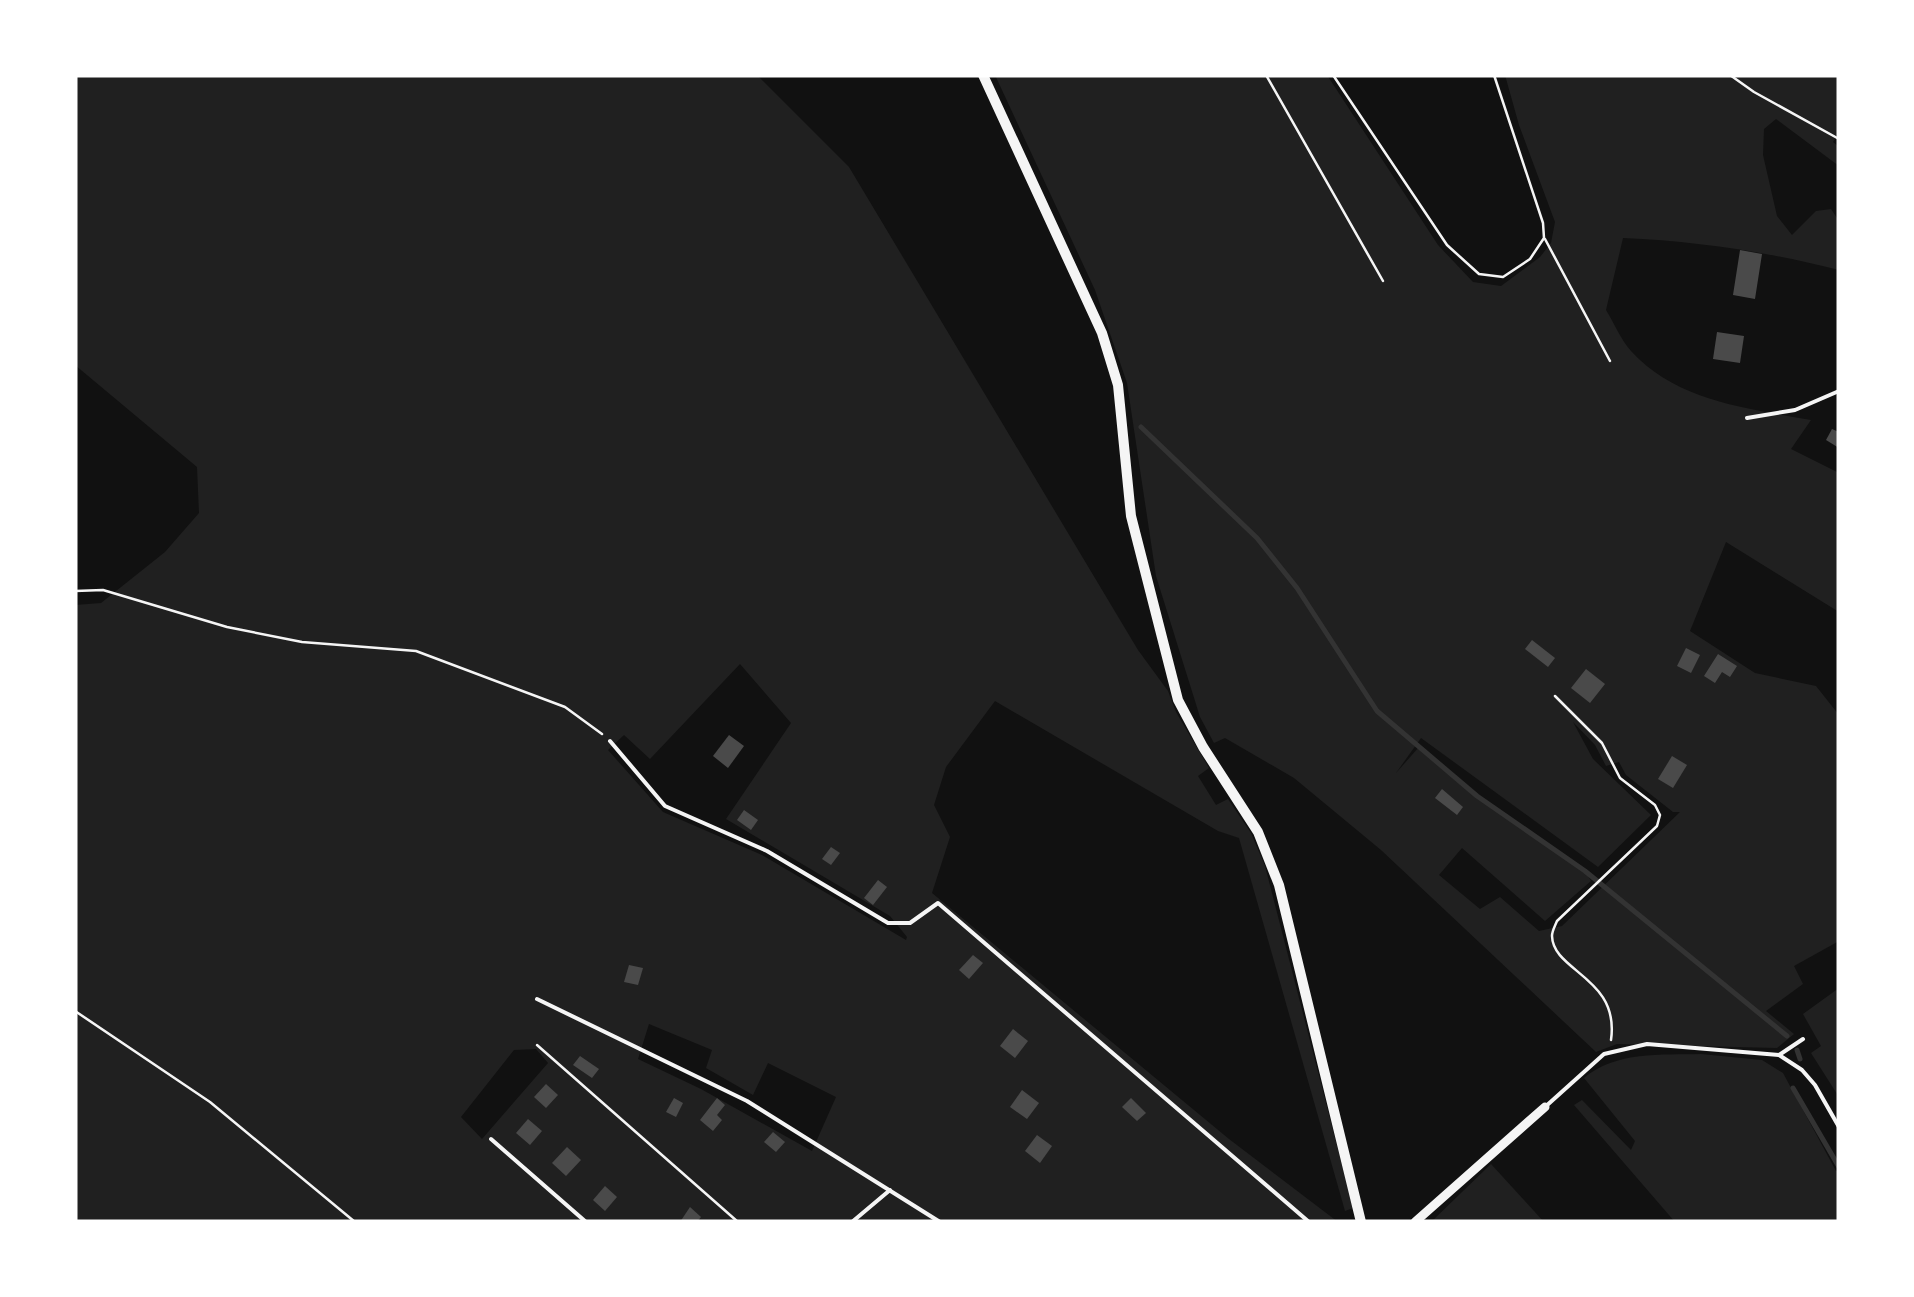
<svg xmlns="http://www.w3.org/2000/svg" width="1914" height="1297" viewBox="0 0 1914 1297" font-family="Montserrat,sans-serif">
  <rect width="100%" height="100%" fill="#111"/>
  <g fill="#202020" fill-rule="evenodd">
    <path d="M 75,75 L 757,75 L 849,167 L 1138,650 L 1168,691 L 1176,712 L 1209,768 L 1198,776 L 1216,805 L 1228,799 L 1251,833 L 1265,866 L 1353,1208 L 1345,1211 L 1239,838 L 1218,831 L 995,701 L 946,767 L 934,805 L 950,837 L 932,893 L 1229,1139 L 1338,1222 L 75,1222 L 75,605 L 101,603 L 165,552 L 199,513 L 197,467 L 75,365 ZM 740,664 L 791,723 L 726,819 L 890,916 L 907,937 L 906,940 L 762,855 L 663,812 L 608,750 L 624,735 L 650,759 ZM 649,1024 L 712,1050 L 706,1068 L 753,1095 L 768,1063 L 836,1097 L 812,1151 L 701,1089 L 638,1059 ZM 536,1049 L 548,1063 L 482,1139 L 461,1117 L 514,1050 Z"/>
    <path d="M 995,75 L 1327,75 L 1438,245 L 1473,282 L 1501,286 L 1540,257 L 1551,243 L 1555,222 L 1519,125 L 1505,75 L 1839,75 L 1839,133 L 1833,142 L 1839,147 L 1839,166 L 1776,119 L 1764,129 L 1763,155 L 1777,216 L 1792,235 L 1816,211 L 1831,209 L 1839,221 L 1839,270 C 1768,252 1696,241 1623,238 L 1606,310 C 1614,323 1621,340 1631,351 C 1678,402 1747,408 1811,420 L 1791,449 L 1839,473 L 1839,612 L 1726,542 L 1690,631 L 1755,673 L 1816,686 L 1839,715 L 1839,941 L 1794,966 L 1803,984 L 1766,1011 L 1794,1034 L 1777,1048 L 1617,1044 L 1596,1052 L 1381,850 L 1294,778 L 1225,738 L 1214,743 L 1200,717 L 1156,576 L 1127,383 L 1095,290 ZM 1573,722 L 1595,745 L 1606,766 L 1619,762 L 1626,775 L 1673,812 L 1680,812 L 1562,926 L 1539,931 L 1500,897 L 1480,909 L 1439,875 L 1462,848 L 1545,921 L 1591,881 L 1585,871 L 1477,796 L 1419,747 L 1396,773 L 1421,738 L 1598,867 L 1651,815 L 1593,759 Z"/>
    <path d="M 1839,988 L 1839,1097 L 1811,1053 L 1821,1046 L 1803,1014 Z"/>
    <path d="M 1701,1054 L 1762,1060 L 1783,1073 L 1836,1171 L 1839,1170 L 1839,1222 L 1675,1222 L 1574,1105 L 1582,1100 L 1631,1150 L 1635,1141 L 1584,1078 C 1616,1051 1661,1055 1701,1054 Z"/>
    <path d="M 1491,1164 L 1544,1222 L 1431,1222 Z"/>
  </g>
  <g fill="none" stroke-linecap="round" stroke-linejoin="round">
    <g stroke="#333" stroke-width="5">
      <path d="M 1141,427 L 1257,538 L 1297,588 L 1377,711 L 1477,796 L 1585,871 L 1787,1036"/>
      <path d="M 1797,1050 L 1800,1059"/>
      <path d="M 1793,1088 L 1839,1167"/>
    </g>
  </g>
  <g fill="#4a4a4a">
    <path d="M 1740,250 L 1762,254 L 1755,299 L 1733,295 Z"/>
    <path d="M 1717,332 L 1744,336 L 1740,363 L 1713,359 Z"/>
    <path d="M 1832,429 L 1839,432 L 1839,448 L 1826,440 Z"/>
    <path d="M 1532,640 L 1555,658 L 1548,667 L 1525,649 Z"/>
    <path d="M 1686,648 L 1700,655 L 1691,673 L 1677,666 Z"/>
    <path d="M 1718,654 L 1737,666 L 1730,677 L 1722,672 L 1715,683 L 1704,676 Z"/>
    <path d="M 1586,669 L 1605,684 L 1590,703 L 1571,688 Z"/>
    <path d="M 729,735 L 744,746 L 728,768 L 713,756 Z"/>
    <path d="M 1672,756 L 1687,765 L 1673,788 L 1658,779 Z"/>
    <path d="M 1442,789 L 1463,807 L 1457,815 L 1435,798 Z"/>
    <path d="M 744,810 L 758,820 L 751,830 L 737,820 Z"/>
    <path d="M 831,847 L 840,853 L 831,865 L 822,859 Z"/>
    <path d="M 878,880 L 887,887 L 873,905 L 864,898 Z"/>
    <path d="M 973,955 L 983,963 L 969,979 L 959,970 Z"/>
    <path d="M 629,965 L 643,968 L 638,985 L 624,982 Z"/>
    <path d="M 1013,1029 L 1028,1041 L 1015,1058 L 1000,1046 Z"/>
    <path d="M 580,1056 L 599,1069 L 592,1078 L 573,1065 Z"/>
    <path d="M 546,1084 L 558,1095 L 546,1108 L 534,1097 Z"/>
    <path d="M 1022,1090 L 1039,1103 L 1027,1119 L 1010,1107 Z"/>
    <path d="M 674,1098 L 683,1103 L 676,1117 L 666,1112 Z"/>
    <path d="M 717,1098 L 725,1105 L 717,1115 L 722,1120 L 713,1131 L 700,1120 Z"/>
    <path d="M 1131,1098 L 1146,1113 L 1137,1121 L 1122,1107 Z"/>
    <path d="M 528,1119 L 542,1131 L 530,1145 L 516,1133 Z"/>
    <path d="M 773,1132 L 785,1142 L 776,1152 L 764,1142 Z"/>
    <path d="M 1037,1135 L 1052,1146 L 1040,1163 L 1025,1151 Z"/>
    <path d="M 567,1147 L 581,1160 L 566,1176 L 552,1163 Z"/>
    <path d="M 605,1186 L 617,1197 L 605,1211 L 593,1200 Z"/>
    <path d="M 690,1207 L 701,1217 L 697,1222 L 680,1222 Z"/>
  </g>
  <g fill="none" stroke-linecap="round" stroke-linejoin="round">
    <g stroke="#f5f5f5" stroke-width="2.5">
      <path d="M 1266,75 L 1383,281"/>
      <path d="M 1333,75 L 1447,245 L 1479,274 L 1503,277 L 1530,259 L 1544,238 L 1543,223 L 1494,75"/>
      <path d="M 1730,75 L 1754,92 L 1839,139"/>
      <path d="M 1545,239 L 1610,361"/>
      <path d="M 75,591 L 103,590 L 227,627 L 302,642 L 416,651 L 565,707 L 602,734"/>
      <path d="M 1555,696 L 1602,743 L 1620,778 L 1655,805 L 1660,815 L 1657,826 L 1557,921 C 1555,926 1552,931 1552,936 C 1553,972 1620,977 1611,1040"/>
      <path d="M 75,1011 L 210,1102 L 355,1222"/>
      <path d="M 537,1045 L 738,1222"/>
    </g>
    <g stroke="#f5f5f5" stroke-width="4">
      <path d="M 1747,418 L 1795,410 L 1839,391"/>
      <path d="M 610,741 L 665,806 L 767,851 L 888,923 L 910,923 L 938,903 L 1309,1222"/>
      <path d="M 537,999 L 747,1101 L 940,1222"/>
      <path d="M 1779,1055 L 1803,1039"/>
      <path d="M 1545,1107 L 1604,1054 L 1647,1044 L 1779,1055 L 1802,1070 L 1815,1085 L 1839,1127"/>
      <path d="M 491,1139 L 586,1222"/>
      <path d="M 852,1222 L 890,1190"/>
    </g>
    <path stroke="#f5f5f5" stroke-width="9" d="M 1415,1222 L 1545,1107"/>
    <path stroke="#f5f5f5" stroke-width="10" d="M 983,75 L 1102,333 L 1118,385 L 1131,516 L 1178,700 L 1203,747 L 1258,832 L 1279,885 L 1361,1222"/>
  </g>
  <rect width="1914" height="1297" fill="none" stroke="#ffffff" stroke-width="155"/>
</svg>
